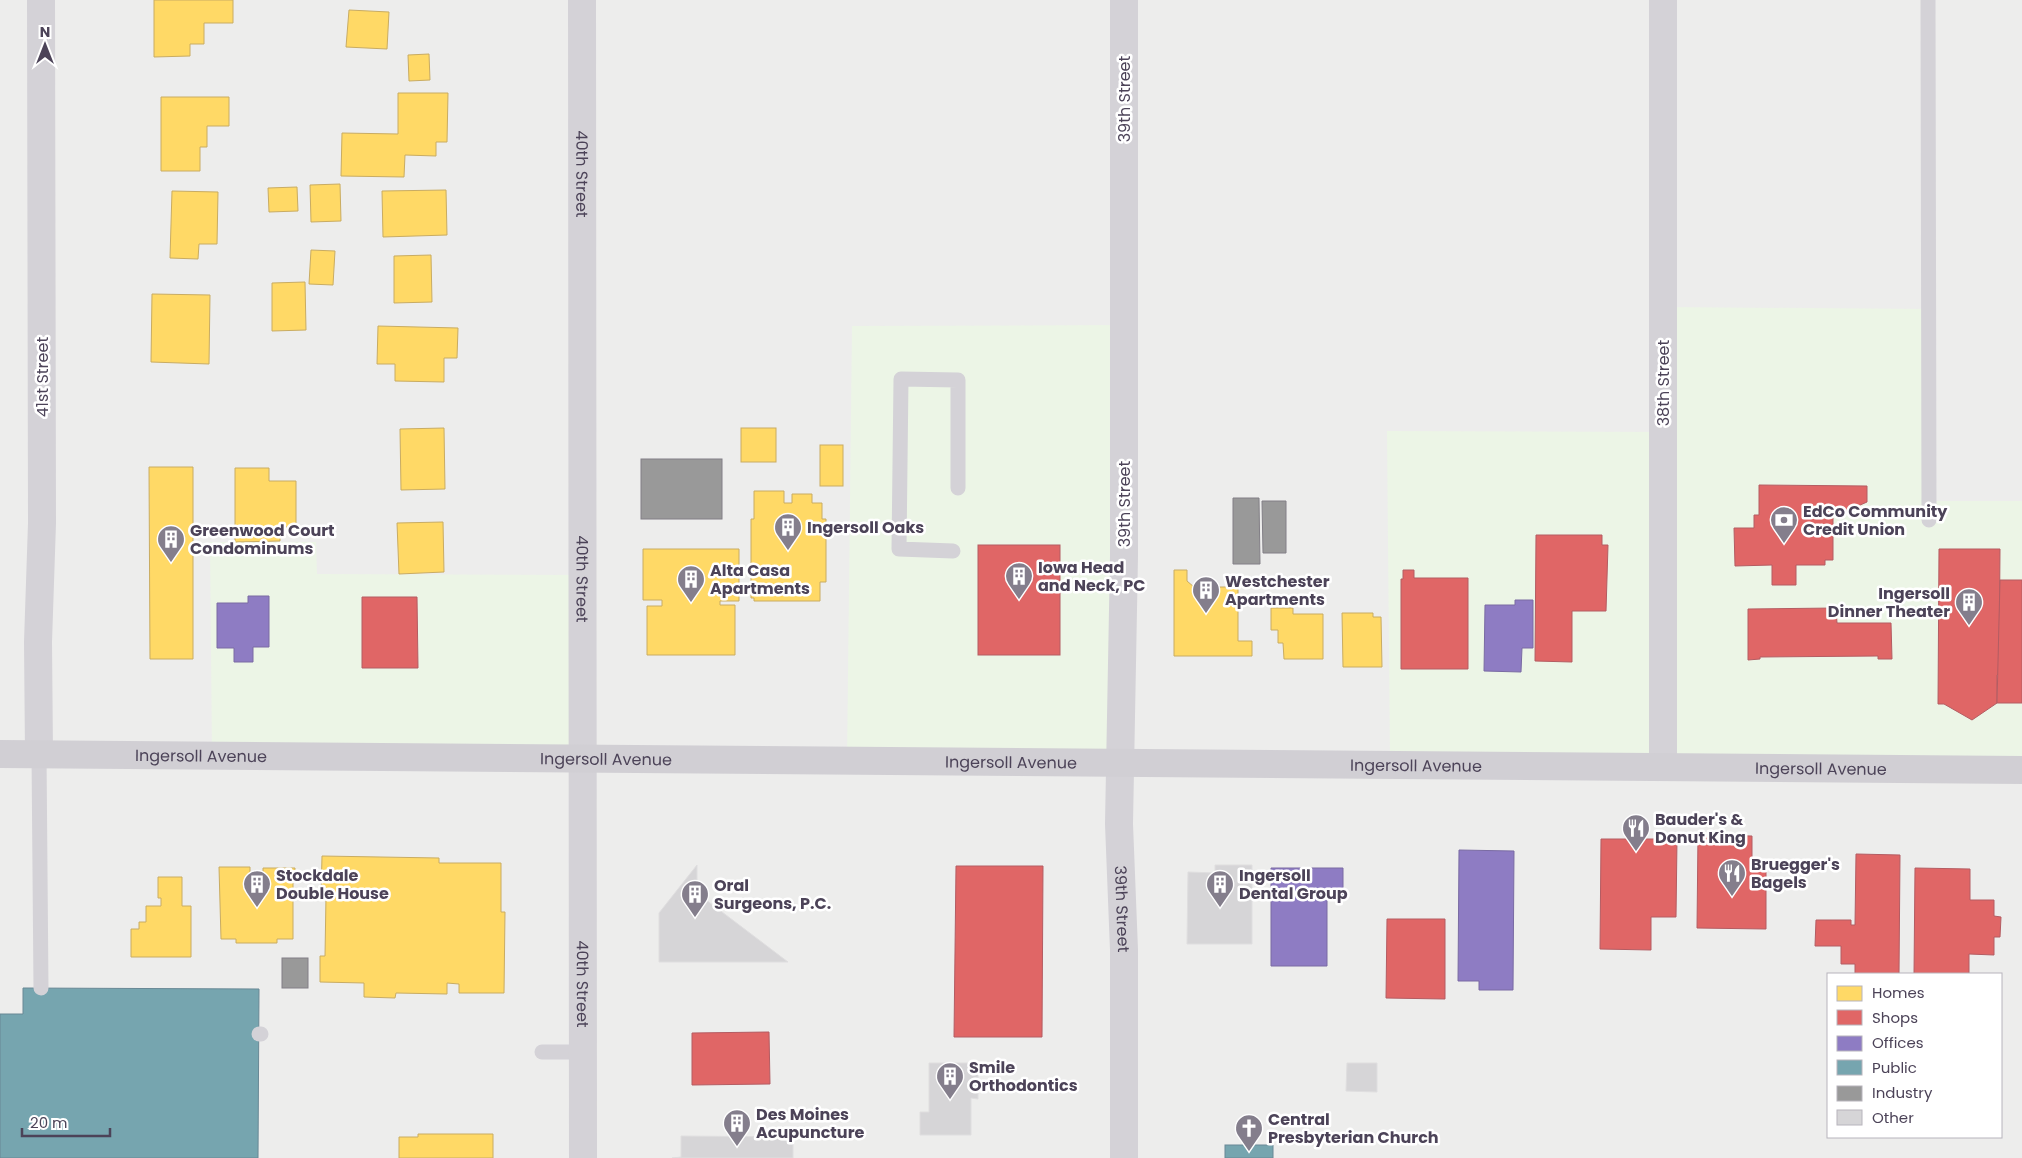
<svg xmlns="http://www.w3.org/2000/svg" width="2022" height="1158" viewBox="0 0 2022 1158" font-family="Poppins,sans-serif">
  <rect width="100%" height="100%" fill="#ededec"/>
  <g fill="#ecf5e6">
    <path d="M 1663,307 L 1929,309 L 1929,501 L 2022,501 L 2022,770 L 1390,765 L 1387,431 L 1663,432 Z"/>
    <path d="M 1124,325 L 1119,763 L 847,761 L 852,326 Z"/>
    <path d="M 210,542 L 316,542 L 317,574 L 583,575 L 582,759 L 212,756 Z"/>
  </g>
  <g fill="#ffd966" stroke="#c9ac62">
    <path d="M 154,0 L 233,0 L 233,23 L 204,23 L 204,44 L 190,44 L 190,56 L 154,57 Z"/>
    <path d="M 349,10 L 389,12 L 387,49 L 346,47 Z"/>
    <path d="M 429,54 L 430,80 L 409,81 L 408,55 Z"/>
    <path d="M 398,93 L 448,93 L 447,142 L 436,142 L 436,156 L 405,155 L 404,177 L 341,176 L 342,133 L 398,134 Z"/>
    <path d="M 161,97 L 229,97 L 229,126 L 207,126 L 207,147 L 200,147 L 200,171 L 161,171 Z"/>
    <path d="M 340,184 L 341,221 L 311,222 L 310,185 Z"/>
    <path d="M 297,187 L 298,211 L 269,212 L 268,188 Z"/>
    <path d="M 446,190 L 447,235 L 383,237 L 382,191 Z"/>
    <path d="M 172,191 L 218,192 L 217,244 L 199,244 L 198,259 L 170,258 Z"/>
    <path d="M 311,250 L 335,251 L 333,285 L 309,284 Z"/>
    <path d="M 431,255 L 432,302 L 394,303 L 394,256 Z"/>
    <path d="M 305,282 L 306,330 L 272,331 L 272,283 Z"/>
    <path d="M 152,294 L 210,295 L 209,364 L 151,362 Z"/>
    <path d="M 378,326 L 458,328 L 457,358 L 444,358 L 444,382 L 395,381 L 395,364 L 377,364 Z"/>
    <path d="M 444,428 L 445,489 L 401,490 L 400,429 Z"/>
    <rect x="741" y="428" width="35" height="34"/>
    <rect x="820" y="445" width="23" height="41"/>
    <path d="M 149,467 L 193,467 L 193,659 L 150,659 Z"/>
    <path d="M 235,468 L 269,468 L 269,481 L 296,481 L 296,527 L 280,527 L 280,541 L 235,542 Z"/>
    <path d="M 754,491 L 784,491 L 784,503 L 792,503 L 792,494 L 812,494 L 812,503 L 822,503 L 822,519 L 826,519 L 826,582 L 820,582 L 820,601 L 754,601 L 754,598 L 751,598 L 751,519 L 754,519 Z"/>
    <path d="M 443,522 L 444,572 L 399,574 L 397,523 Z"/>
    <path d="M 643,549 L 739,549 L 739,601 L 720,601 L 720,605 L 735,605 L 735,655 L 647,655 L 647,606 L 662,606 L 662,600 L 643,600 Z"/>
    <path d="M 1174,570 L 1187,570 L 1187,581 L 1194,587 L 1211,587 L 1211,584 L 1216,584 L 1216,587 L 1238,587 L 1238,641 L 1252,641 L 1252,656 L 1174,656 Z"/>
    <path d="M 1271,608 L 1293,608 L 1293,614 L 1323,614 L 1323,659 L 1284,659 L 1283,643 L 1278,643 L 1278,630 L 1271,630 Z"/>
    <path d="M 1342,613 L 1373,613 L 1373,617 L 1381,617 L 1382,667 L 1343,667 Z"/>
    <path d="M 322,856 L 439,858 L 439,863 L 501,863 L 501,912 L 505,912 L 504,993 L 459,993 L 459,984 L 447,983 L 447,994 L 396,993 L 395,998 L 364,997 L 364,983 L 320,982 L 320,956 L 325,956 L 326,896 L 321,896 Z"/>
    <path d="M 219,867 L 250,867 L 250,878 L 263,878 L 263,868 L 295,868 L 295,877 L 293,877 L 293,939 L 277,939 L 277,943 L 236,943 L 236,939 L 221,939 Z"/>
    <path d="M 158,877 L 182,877 L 182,906 L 191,906 L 191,957 L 131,957 L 131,929 L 139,929 L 139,922 L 146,922 L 146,906 L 161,906 L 161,898 L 158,898 Z"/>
    <path d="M 418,1134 L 493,1134 L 493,1158 L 399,1158 L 399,1137 L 418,1137 Z"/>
  </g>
  <g fill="#e06666" stroke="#b45c62">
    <path d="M 1759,485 L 1867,486 L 1867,502 L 1833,517 L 1833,560 L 1825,560 L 1825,565 L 1796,565 L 1796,585 L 1772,585 L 1772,565 L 1735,566 L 1734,528 L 1754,528 L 1754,515 L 1759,515 Z"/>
    <path d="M 1536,535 L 1602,535 L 1602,545 L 1608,545 L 1606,611 L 1572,611 L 1572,662 L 1535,661 Z"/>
    <rect x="978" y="545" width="82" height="110"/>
    <path d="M 1939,549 L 2000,549 L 1999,673 L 1997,675 L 1997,703 L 1972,720 L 1944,704 L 1938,704 Z"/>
    <path d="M 1403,570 L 1414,570 L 1414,578 L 1468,578 L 1468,669 L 1401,669 L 1401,579 L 1403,579 Z"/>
    <path d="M 2000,580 L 2022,580 L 2022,703 L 1997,703 Z"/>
    <path d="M 362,597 L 417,597 L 418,668 L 362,668 Z"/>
    <path d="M 1836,608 L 1837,623 L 1891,623 L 1892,659 L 1878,659 L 1878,656 L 1760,657 L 1760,659 L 1748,660 L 1748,609 Z"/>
    <path d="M 1698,835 L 1752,836 L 1752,866 L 1766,866 L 1766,929 L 1697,928 Z"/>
    <path d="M 1601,839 L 1677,839 L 1676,917 L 1651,917 L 1651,950 L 1600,949 Z"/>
    <path d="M 1856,854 L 1900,855 L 1899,974 L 1855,974 L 1855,964 L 1841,964 L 1841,946 L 1815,946 L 1816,920 L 1851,920 L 1851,925 L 1855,925 Z"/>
    <path d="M 956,866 L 1043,866 L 1042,1037 L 954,1037 Z"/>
    <path d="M 1915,868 L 1970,869 L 1970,900 L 1994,900 L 1994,916 L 2001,917 L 2000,937 L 1994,937 L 1994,955 L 1969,954 L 1969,974 L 1914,974 Z"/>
    <path d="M 1387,919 L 1445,919 L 1445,999 L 1386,998 Z"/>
    <path d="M 769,1032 L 770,1084 L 692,1085 L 692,1033 Z"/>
  </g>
  <g fill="#8e7cc3" stroke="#7a6ba3">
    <path d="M 248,596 L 269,596 L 269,647 L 253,647 L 253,662 L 234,662 L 234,648 L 217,648 L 217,603 L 248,603 Z"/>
    <path d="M 1515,600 L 1533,600 L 1533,648 L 1522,648 L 1521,672 L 1484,671 L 1485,605 L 1515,605 Z"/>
    <path d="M 1459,850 L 1514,851 L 1513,990 L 1479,990 L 1479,981 L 1458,981 Z"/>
    <path d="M 1271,868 L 1343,868 L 1343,900 L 1327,900 L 1327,966 L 1271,966 Z"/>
  </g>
  <g fill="#76a5af" stroke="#698895">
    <path d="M 23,988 L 259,989 L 258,1158 L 0,1158 L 0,1014 L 23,1014 Z"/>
    <rect x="1225" y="1145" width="48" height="13"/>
  </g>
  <g fill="#999" stroke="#827f86">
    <rect x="641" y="459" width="81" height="60"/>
    <path d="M 1233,498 L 1259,498 L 1260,564 L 1233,564 Z"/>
    <path d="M 1262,501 L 1286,501 L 1286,553 L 1263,553 Z"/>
    <rect x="282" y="958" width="26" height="30"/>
  </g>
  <g fill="#d6d5d7" stroke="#dfdedf">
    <path d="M 697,865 L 697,893 L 788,962 L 659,962 L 659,913 Z"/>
    <path d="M 1215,865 L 1252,865 L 1252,944 L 1187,944 L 1188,872 L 1215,873 Z"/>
    <path d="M 929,1063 L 978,1063 L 978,1099 L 971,1098 L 971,1135 L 920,1135 L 920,1112 L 929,1112 Z"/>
    <path d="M 1347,1063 L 1377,1063 L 1377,1092 L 1346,1091 Z"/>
    <path d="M 681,1136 L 793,1137 L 793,1158 L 672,1158 L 681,1157 Z"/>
  </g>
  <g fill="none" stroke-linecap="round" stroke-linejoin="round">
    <g stroke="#d4d2d7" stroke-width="15">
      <path d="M 1928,0 L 1929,520"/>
      <path d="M 953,551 L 899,549 L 901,379 L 958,380 L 958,488"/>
      <path d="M 39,754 L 41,988"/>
      <path d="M 259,1034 L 261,1034"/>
      <path d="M 542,1052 L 583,1052"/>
    </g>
    <g stroke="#d4d2d7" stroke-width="28">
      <path id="s1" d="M 582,0 L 583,1158"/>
      <path id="s2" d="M 1124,0 L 1124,556 L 1119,824 L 1124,950 L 1124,1158"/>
      <path d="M 39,754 L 38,642 L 42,523 L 41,0"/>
      <path d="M 1663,767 L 1663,0"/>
    </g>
    <path stroke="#d1cfd4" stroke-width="28" id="s3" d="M 0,754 L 2022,770"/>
  </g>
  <defs>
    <g id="bank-pin" transform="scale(1.4375)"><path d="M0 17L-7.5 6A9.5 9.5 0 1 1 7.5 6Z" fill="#847e8c" stroke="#fff"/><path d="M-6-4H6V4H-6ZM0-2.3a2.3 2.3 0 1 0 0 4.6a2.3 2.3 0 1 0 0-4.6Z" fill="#fff"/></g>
    <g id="building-pin" transform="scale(1.4375)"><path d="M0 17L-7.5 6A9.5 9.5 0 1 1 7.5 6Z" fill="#847e8c" stroke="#fff"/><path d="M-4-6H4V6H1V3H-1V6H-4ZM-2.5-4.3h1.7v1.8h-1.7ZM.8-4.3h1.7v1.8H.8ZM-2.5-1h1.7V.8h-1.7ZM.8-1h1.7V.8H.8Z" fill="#fff"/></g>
    <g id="restaurant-pin" transform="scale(1.4375)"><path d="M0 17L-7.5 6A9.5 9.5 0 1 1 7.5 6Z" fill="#847e8c" stroke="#fff"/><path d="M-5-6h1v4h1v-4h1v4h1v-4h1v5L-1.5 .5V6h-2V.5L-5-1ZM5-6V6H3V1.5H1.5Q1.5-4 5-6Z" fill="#fff"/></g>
    <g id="church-pin" transform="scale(1.4375)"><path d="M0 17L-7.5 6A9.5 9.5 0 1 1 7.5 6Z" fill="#847e8c" stroke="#fff"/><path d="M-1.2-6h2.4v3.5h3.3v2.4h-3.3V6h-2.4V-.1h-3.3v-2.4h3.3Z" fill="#fff"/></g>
  </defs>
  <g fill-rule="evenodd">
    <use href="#bank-pin" x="1784" y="520"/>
    <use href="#building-pin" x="788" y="527"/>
    <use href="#building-pin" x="171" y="539"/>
    <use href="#building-pin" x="1019" y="576"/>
    <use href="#building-pin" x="691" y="579"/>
    <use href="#building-pin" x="1206" y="590"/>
    <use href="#building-pin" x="1969" y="602"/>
    <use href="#restaurant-pin" x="1636" y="828"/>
    <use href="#restaurant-pin" x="1732" y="873"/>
    <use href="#building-pin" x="257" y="884"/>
    <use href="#building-pin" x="1220" y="884"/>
    <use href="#building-pin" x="695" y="894"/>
    <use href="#building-pin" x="950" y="1076"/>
    <use href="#building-pin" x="737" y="1123"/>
    <use href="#church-pin" x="1249" y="1128"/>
  </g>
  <g text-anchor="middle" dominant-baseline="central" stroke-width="5" stroke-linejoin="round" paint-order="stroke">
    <g font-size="16" fill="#4c4358" stroke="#fff">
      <text transform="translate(1124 99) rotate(-90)">39th Street</text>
      <text stroke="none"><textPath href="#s1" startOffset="174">40th Street</textPath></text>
      <text transform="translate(42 377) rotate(-90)">41st Street</text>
      <text transform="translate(1663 383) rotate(-90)">38th Street</text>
      <text transform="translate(1124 504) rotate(-90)">39th Street</text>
      <text stroke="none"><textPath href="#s1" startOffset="579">40th Street</textPath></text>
      <text stroke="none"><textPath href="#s3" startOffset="201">Ingersoll Avenue</textPath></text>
      <text stroke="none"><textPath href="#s3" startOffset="606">Ingersoll Avenue</textPath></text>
      <text stroke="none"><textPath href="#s3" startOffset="1011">Ingersoll Avenue</textPath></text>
      <text stroke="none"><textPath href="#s3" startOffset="1416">Ingersoll Avenue</textPath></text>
      <text stroke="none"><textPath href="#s3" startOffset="1821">Ingersoll Avenue</textPath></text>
      <text stroke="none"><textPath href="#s2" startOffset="909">39th Street</textPath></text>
      <text stroke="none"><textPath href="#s1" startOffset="984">40th Street</textPath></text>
    </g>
    <g font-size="16" font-weight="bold" fill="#4c4358" stroke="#fff" text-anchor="start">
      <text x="1803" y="511">EdCo Community<tspan x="1803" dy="18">Credit Union</tspan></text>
      <text x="807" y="527">Ingersoll Oaks</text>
      <text x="190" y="530">Greenwood Court<tspan x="190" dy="18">Condominums</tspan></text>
      <text x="1038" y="567">Iowa Head<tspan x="1038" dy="18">and Neck, PC</tspan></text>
      <text x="710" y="570">Alta Casa<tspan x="710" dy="18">Apartments</tspan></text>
      <text x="1225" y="581">Westchester<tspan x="1225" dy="18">Apartments</tspan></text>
      <text x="1950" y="593" text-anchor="end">Ingersoll<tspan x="1950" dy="18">Dinner Theater</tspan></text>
      <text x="1655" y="819">Bauder's &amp;<tspan x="1655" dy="18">Donut King</tspan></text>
      <text x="1751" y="864">Bruegger's<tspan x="1751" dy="18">Bagels</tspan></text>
      <text x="276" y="875">Stockdale<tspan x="276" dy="18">Double House</tspan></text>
      <text x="1239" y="875">Ingersoll<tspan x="1239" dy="18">Dental Group</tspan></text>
      <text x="714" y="885">Oral<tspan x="714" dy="18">Surgeons, P.C.</tspan></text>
      <text x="969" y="1067">Smile<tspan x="969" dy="18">Orthodontics</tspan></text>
      <text x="756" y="1114">Des Moines<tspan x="756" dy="18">Acupuncture</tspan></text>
      <text x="1268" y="1119">Central<tspan x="1268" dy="18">Presbyterian Church</tspan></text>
    </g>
  </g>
  <rect x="1827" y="973" width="175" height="165" fill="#ffffff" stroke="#b7b4bc"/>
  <rect x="1837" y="986" width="25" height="15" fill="#ffd966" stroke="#b7b4bc"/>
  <text x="1872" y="998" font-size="15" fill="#4c4358">Homes</text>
  <rect x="1837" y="1010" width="25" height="15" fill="#e06666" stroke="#b7b4bc"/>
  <text x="1872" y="1023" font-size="15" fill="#4c4358">Shops</text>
  <rect x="1837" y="1036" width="25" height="15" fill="#8e7cc3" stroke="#b7b4bc"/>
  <text x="1872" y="1048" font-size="15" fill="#4c4358">Offices</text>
  <rect x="1837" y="1060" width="25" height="15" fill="#76a5af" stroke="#b7b4bc"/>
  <text x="1872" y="1073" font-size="15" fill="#4c4358">Public</text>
  <rect x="1837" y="1086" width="25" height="15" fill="#999999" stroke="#b7b4bc"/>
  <text x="1872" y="1098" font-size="15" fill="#4c4358">Industry</text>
  <rect x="1837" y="1110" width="25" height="15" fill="#d6d5d7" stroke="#b7b4bc"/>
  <text x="1872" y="1123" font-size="15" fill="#4c4358">Other</text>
  <g transform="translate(45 45)" stroke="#ffffff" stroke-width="4" paint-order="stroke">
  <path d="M0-4L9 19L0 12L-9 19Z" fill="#4c4358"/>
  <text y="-8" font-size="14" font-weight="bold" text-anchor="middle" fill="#4c4358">N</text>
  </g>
  <path d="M22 1128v8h88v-8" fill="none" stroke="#4c4358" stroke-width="2.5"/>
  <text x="30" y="1128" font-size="15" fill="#4c4358" stroke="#ffffff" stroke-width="4" paint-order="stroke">20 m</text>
</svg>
